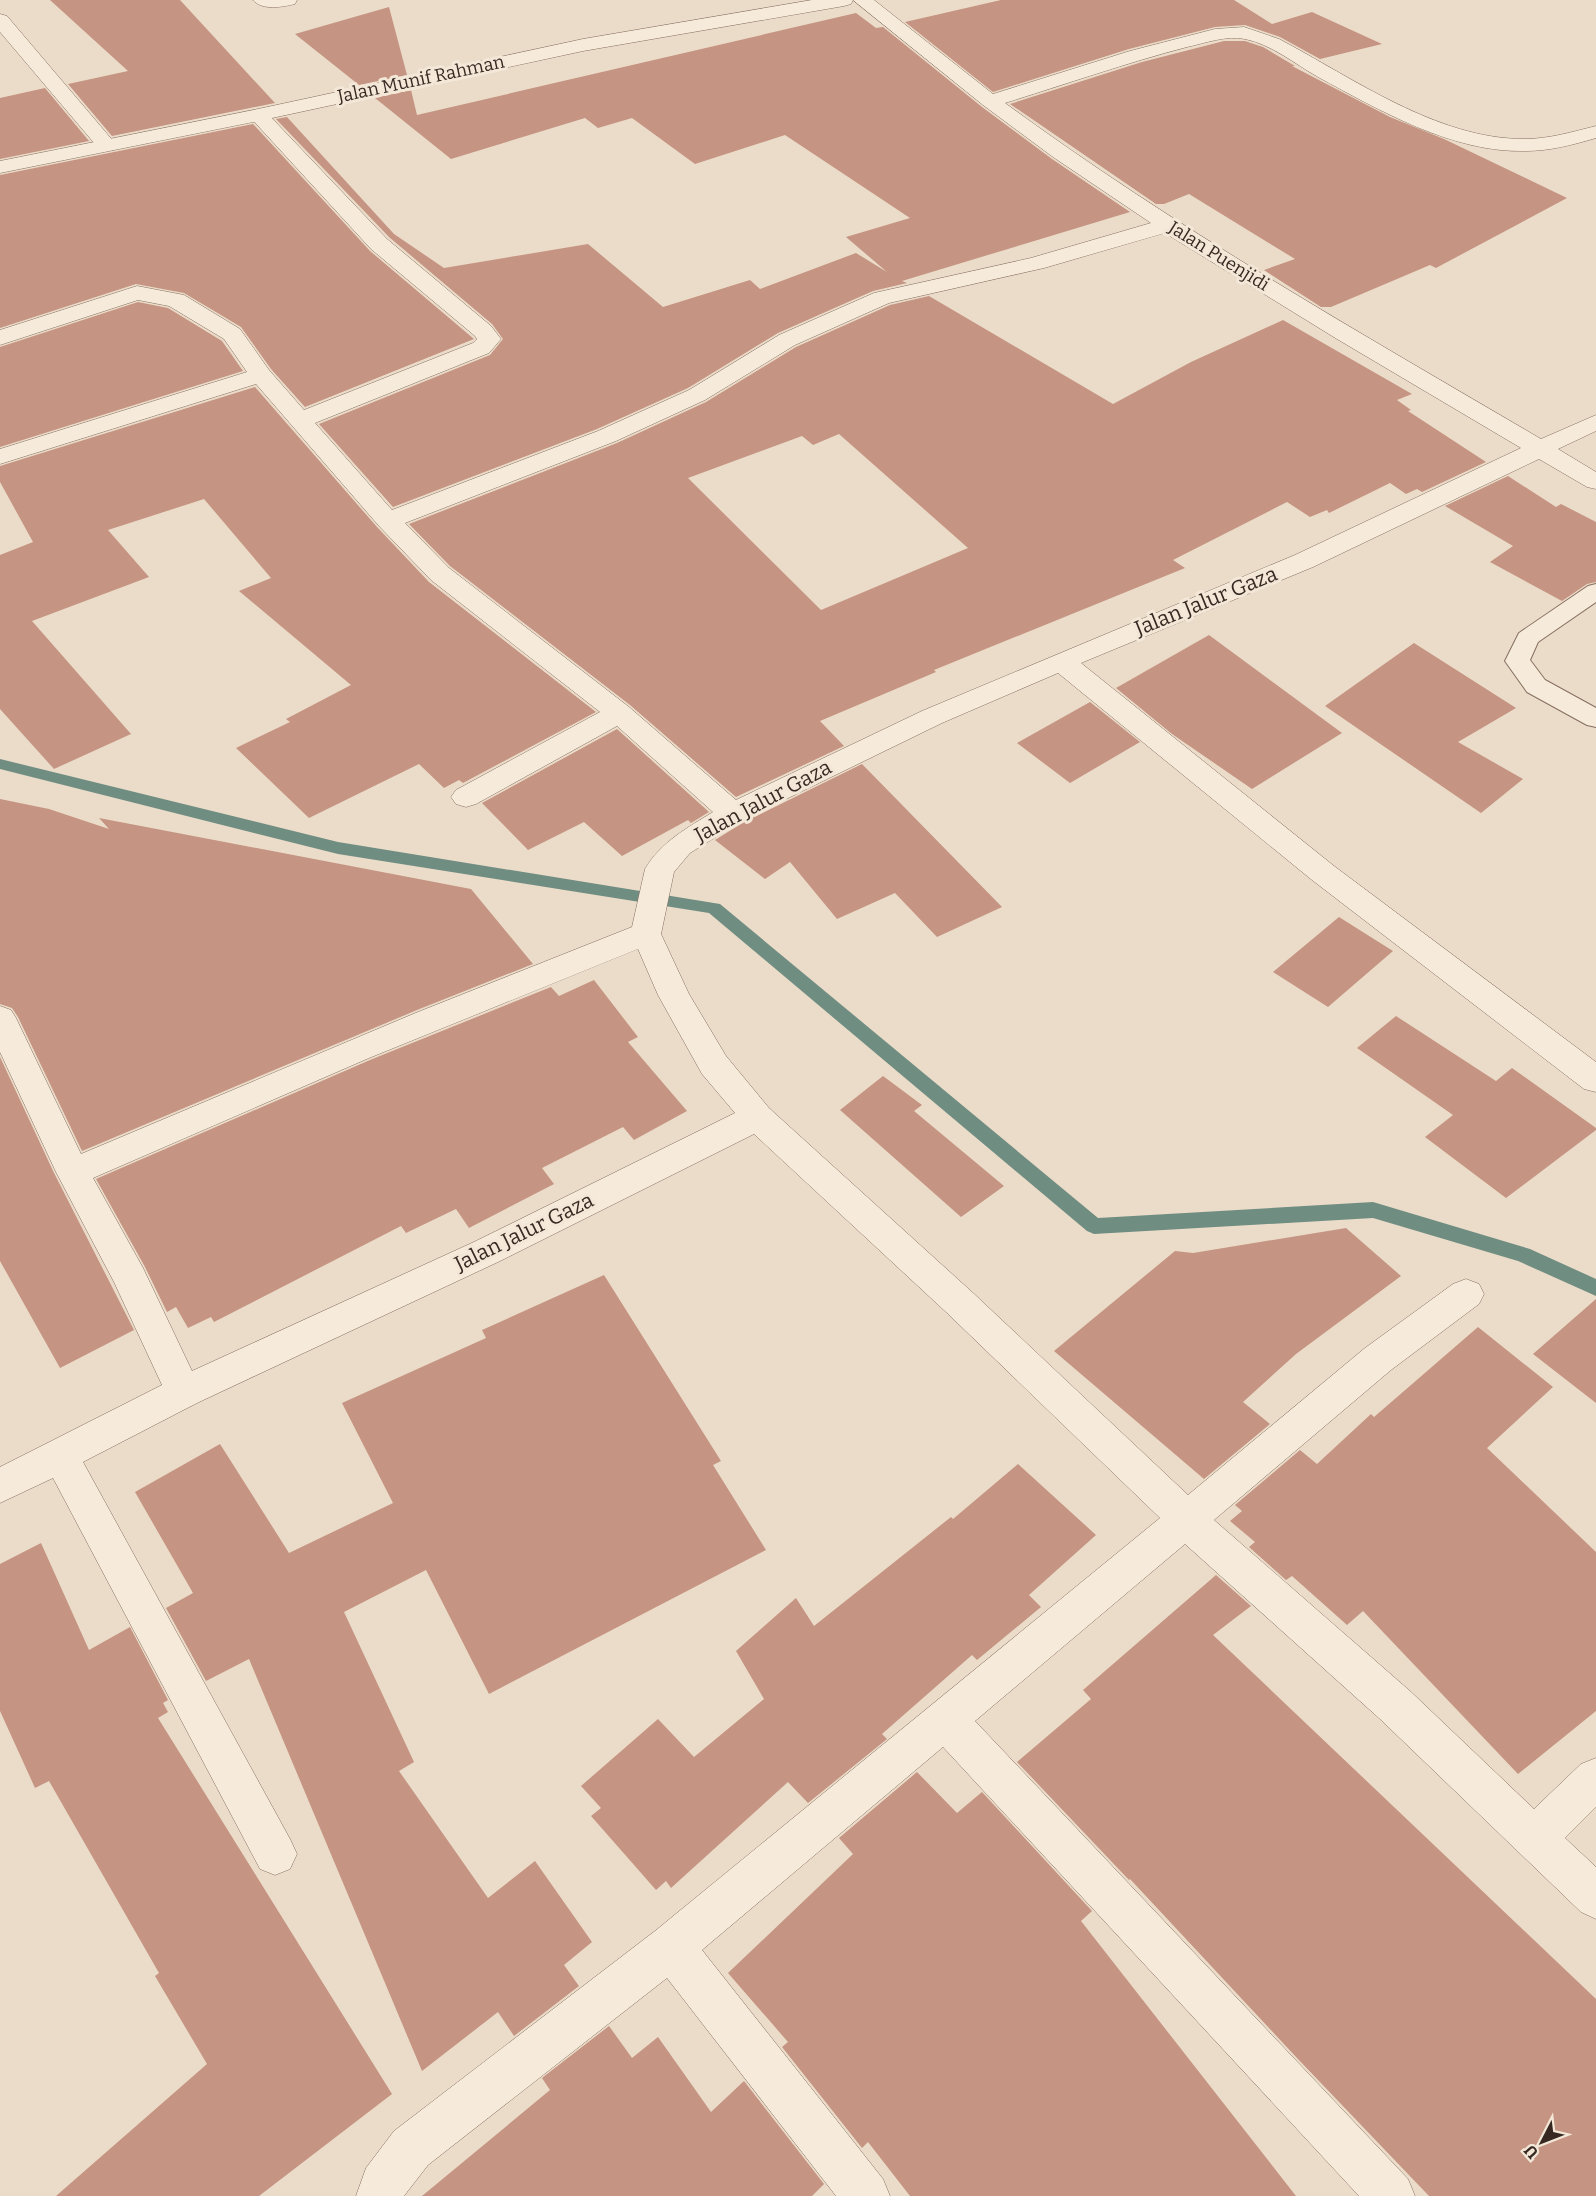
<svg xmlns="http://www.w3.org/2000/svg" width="1596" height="2196" viewBox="0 0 1596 2196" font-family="Bitter,serif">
  <rect width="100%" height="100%" fill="#ebdcc9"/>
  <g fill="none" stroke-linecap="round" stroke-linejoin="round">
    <path fill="#708d82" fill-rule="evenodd" d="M 0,759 L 338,842 L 720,904 L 1098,1218 L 1373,1202 L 1530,1249 L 1596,1279 L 1596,1296 L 1518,1261 L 1373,1218 L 1094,1234 L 1087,1231 L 709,913 L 338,854 L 0,769 Z"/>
  </g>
  <g fill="#c59482" fill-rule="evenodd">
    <path d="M 50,0 L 180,0 L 275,103 L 112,136 L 68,84 L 128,71 Z"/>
    <path d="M 1001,0 L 1234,0 L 1272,24 L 1312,12 L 1382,44 L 1320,59 L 1280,37 L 1245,25 L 1215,27 L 1129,49 L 993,92 L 905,22 Z"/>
    <path d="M 389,7 L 407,75 L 359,85 L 295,34 Z"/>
    <path d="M 856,13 L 876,28 L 883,27 L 982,107 L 1052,159 L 1130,212 L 902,281 L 907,283 L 873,291 L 778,333 L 688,388 L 597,429 L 393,507 L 319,424 L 490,355 L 503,339 L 492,324 L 389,237 L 276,119 L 287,117 L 394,234 L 444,268 L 588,244 L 663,307 L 750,280 L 760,289 L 856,253 L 887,272 L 846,237 L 910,218 L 785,135 L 695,164 L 632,118 L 598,128 L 585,118 L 451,159 L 375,98 L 411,90 L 417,115 Z"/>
    <path d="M 1224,41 L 1245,41 L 1263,47 L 1295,66 L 1292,66 L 1390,117 L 1444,139 L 1567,198 L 1436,268 L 1430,265 L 1331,307 L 1321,307 L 1264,270 L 1295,259 L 1189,194 L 1164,204 L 1156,204 L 1010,104 L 1142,62 Z"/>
    <path d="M 45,88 L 89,141 L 0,159 L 0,98 Z"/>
    <path d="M 253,124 L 370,251 L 474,339 L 305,407 L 271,369 L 241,327 L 184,293 L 136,284 L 0,328 L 0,175 Z"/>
    <path d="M 929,296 L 1113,404 L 1191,362 L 1283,320 L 1412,394 L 1397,400 L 1411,410 L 1408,411 L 1486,462 L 1422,492 L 1417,489 L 1406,494 L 1390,483 L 1329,513 L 1327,510 L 1310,517 L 1287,502 L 1173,560 L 1185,568 L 934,670 L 936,672 L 820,721 L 844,746 L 736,797 L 630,705 L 450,566 L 409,524 L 617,443 L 706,402 L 796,347 L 890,305 ZM 839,434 L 968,548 L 821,610 L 688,478 L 802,436 L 813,445 Z"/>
    <path d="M 138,302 L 168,308 L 222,341 L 243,371 L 0,447 L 0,347 Z"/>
    <path d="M 255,387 L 377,527 L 429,582 L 596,712 L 463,783 L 459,780 L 444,788 L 419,764 L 309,818 L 236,748 L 290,722 L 286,719 L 351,685 L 239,591 L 271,578 L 204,499 L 108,530 L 149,577 L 32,621 L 131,734 L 54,769 L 0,709 L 0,555 L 33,542 L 0,482 L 0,466 Z"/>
    <path d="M 1508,476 L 1556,507 L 1561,504 L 1596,522 L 1596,582 L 1587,584 L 1562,601 L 1490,562 L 1513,546 L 1445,506 Z"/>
    <path d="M 1209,635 L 1342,733 L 1252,789 L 1172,734 L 1116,688 Z"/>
    <path d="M 1414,643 L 1516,708 L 1458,742 L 1523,779 L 1481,813 L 1325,706 Z"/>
    <path d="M 1090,702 L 1140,742 L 1070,783 L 1017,743 Z"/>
    <path d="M 617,729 L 709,812 L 691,823 L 688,820 L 622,856 L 584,822 L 528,850 L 482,803 Z"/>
    <path d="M 862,764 L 1002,907 L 937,937 L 895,893 L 837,919 L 790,862 L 765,879 L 715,840 L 744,822 Z"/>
    <path d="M 0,799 L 49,809 L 109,829 L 99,818 L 471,889 L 533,964 L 417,1010 L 82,1151 L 18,1017 L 12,1008 L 0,1004 Z"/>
    <path d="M 1339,917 L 1393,951 L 1328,1007 L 1273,972 Z"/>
    <path d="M 594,980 L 638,1037 L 628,1042 L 687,1111 L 634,1140 L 623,1127 L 542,1168 L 554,1184 L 469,1228 L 456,1209 L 406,1233 L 401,1226 L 214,1322 L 211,1317 L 188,1328 L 176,1307 L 167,1312 L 145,1267 L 96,1179 L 370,1060 L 551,987 L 559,996 Z"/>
    <path d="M 1396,1016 L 1496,1081 L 1512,1068 L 1596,1128 L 1596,1130 L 1506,1198 L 1425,1137 L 1453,1115 L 1357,1048 Z"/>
    <path d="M 0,1057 L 54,1173 L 134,1330 L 60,1368 L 0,1261 Z"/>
    <path d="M 883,1076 L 922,1105 L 914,1111 L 1004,1186 L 961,1217 L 840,1110 Z"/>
    <path d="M 1346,1228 L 1401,1276 L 1296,1354 L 1243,1402 L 1270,1424 L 1204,1479 L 1054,1351 L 1175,1251 L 1193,1253 Z"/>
    <path d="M 604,1275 L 721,1461 L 713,1465 L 766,1550 L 489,1694 L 426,1570 L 344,1612 L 414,1762 L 399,1771 L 488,1898 L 535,1861 L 592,1942 L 564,1965 L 579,1986 L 514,2036 L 498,2012 L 422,2071 L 249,1659 L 206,1681 L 166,1608 L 193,1593 L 135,1492 L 220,1444 L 289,1553 L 393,1503 L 342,1403 L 486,1338 L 482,1330 Z"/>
    <path d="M 1596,1299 L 1596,1403 L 1533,1354 Z"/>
    <path d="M 1478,1327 L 1553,1387 L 1487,1448 L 1596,1552 L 1596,1711 L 1518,1774 L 1363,1611 L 1347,1625 L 1292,1576 L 1286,1580 L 1249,1547 L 1255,1542 L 1230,1521 L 1242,1511 L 1235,1505 L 1300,1450 L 1317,1464 L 1371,1414 L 1374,1417 Z"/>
    <path d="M 1018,1464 L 1096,1535 L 1029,1595 L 1041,1607 L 977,1660 L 972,1655 L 882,1734 L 887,1739 L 808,1803 L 788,1782 L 671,1888 L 666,1881 L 656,1890 L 591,1816 L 601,1808 L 581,1786 L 658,1719 L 694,1757 L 764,1699 L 736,1651 L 796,1598 L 814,1626 L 951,1517 L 953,1519 Z"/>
    <path d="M 41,1543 L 89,1650 L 130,1627 L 168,1700 L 163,1703 L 168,1712 L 158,1718 L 392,2094 L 259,2196 L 56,2196 L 207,2064 L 155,1976 L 159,1973 L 49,1781 L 35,1788 L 0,1711 L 0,1564 Z"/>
    <path d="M 1216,1575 L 1251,1606 L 1213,1635 L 1596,1999 L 1596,2196 L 1429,2196 L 1297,2058 L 1130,1879 L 1129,1880 L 1017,1762 L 1091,1699 L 1083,1690 Z"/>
    <path d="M 917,1772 L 957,1813 L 982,1792 L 1092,1911 L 1081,1921 L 1296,2196 L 910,2196 L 868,2142 L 862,2148 L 782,2047 L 788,2042 L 728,1973 L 853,1854 L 839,1838 Z"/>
    <path d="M 609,2026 L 632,2058 L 658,2037 L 711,2112 L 744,2081 L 824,2184 L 812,2196 L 422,2196 L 550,2090 L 542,2078 Z"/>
  </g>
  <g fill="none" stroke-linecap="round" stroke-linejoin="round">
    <g stroke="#856e5f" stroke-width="2">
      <path id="service" d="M 1596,584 L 1596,602 L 1538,642 L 1530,660 L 1545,680 L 1596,708 L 1596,727 L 1587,725 L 1527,692 L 1505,661 L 1519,633 L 1588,586 Z"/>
    </g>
    <g stroke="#856e5f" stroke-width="1">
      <g id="minor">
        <path d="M 253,0 L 297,0 L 295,4 C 282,7 262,11 253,0 Z"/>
        <path d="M 853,0 L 874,0 L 993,94 L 1130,51 L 1215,29 L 1244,27 L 1279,39 C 1353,78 1437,139 1524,139 C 1549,139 1572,132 1596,126 L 1596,138 C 1572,145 1550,151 1525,151 C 1453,153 1379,110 1318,77 C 1295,64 1271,44 1245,39 C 1226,35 1206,43 1187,47 C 1126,63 1066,84 1005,103 C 1175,228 1359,332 1541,439 L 1596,415 L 1596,431 L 1558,449 L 1596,472 L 1596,489 L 1587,487 L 1539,459 L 1313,567 L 1081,663 L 1334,866 L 1596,1062 L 1596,1092 L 1584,1089 L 1312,880 L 1058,673 L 942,723 L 743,820 L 690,853 L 674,872 L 661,934 L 689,994 L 726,1056 L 769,1108 L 972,1292 L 1188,1495 L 1365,1348 L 1453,1284 L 1466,1279 L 1479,1284 L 1484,1294 L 1479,1304 L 1391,1370 L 1214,1520 L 1410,1691 L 1534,1809 L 1581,1764 L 1596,1758 L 1596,1807 L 1565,1838 L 1596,1867 L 1596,1919 L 1581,1912 L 1380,1719 L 1185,1544 L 975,1721 L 1408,2179 L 1415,2196 L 1359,2196 L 943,1747 L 702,1950 L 883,2179 L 890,2196 L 836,2196 L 667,1978 L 428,2165 L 404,2196 L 356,2196 L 366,2168 L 394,2131 L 655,1931 L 1160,1518 L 946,1312 L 754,1134 L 498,1262 L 197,1403 L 83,1462 L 290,1839 L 297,1854 L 290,1869 L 275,1875 L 260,1869 L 53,1478 L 0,1503 L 0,1467 L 162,1385 L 114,1282 L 56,1172 L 0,1052 L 0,1006 L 11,1010 L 16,1018 L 81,1154 L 418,1012 L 632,927 L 645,869 C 661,842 687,828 713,812 L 617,726 L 476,804 L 466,807 L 456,804 L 451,797 L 456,790 L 600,712 L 431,580 L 379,526 L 256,384 L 0,464 L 0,449 L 247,372 L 224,339 L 169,306 L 138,300 L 0,345 L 0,330 L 137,286 L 184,295 L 240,329 L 269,370 L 304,410 L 473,343 L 477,339 L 475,336 L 371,249 L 248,115 L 251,111 L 265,111 L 387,239 L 491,326 L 501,339 L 489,353 L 315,423 L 392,510 L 598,431 L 689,390 L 779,335 L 874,293 L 1031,258 L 1151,223 L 1053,157 L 983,105 ZM 1165,233 L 1337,339 L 1521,448 L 1295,555 L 922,711 L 736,800 L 629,707 L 449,568 L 405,523 L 616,441 L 705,400 L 795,345 L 889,303 L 1044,268 ZM 638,949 L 658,995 L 702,1074 L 735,1113 L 474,1242 L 192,1371 L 143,1268 L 93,1178 L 369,1058 Z"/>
        <path d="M 0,14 L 7,16 L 114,142 L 117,146 L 114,150 L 100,150 L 0,32 Z"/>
      </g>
    </g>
    <g stroke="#856e5f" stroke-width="1">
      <path id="tertiary" d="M 812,0 L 853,0 L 851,4 L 844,6 L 583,51 L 258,121 L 0,173 L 0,161 L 258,109 L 583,39 Z"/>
    </g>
    <use href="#service" fill="#f6eadb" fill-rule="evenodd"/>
    <use href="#minor" fill="#f6eadb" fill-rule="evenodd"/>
    <use href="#tertiary" fill="#f6eadb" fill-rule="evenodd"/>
  </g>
  <g text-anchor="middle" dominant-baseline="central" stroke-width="6" stroke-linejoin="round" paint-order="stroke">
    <g font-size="18" fill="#372921" stroke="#f3e7d8">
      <text transform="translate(421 79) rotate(-12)">Jalan Munif Rahman</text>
      <text transform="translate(1219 256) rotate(32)">Jalan Puenjidi</text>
    </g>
    <g font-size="21" fill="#372921" stroke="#f3e7d8">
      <text transform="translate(1206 601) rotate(-22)">Jalan Jalur Gaza</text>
      <text transform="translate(763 801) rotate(-28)">Jalan Jalur Gaza</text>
      <text transform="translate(524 1232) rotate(-26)">Jalan Jalur Gaza</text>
    </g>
  </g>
  <g transform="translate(1542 2142) rotate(228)" stroke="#f3e7d8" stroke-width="4.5" paint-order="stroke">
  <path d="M0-4.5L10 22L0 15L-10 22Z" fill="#372921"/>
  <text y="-9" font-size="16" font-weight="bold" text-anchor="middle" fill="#372921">U</text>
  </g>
</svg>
